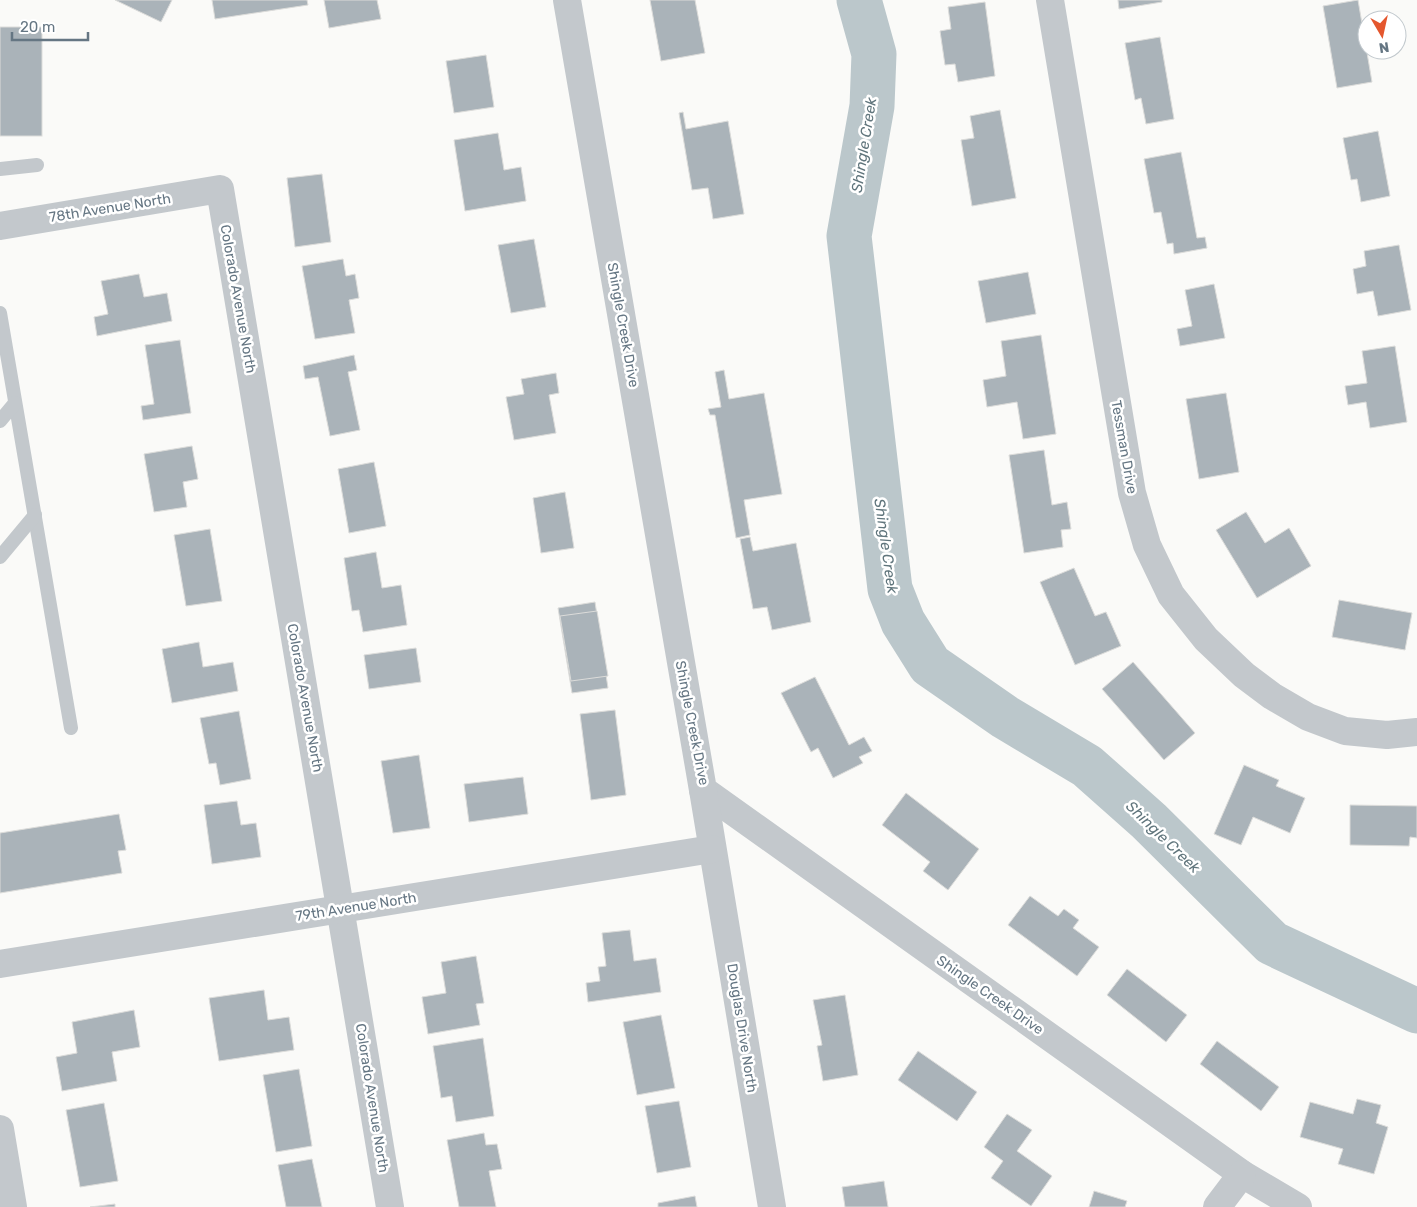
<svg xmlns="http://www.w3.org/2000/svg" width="1417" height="1207" viewBox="0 0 1417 1207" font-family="Rubik,sans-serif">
  <rect width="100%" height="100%" fill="#fafaf8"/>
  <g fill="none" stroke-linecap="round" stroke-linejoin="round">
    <path stroke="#bbc7cb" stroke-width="45" d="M 859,0 L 874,54 L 872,106 L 849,236 L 890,589 L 903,622 L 930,665 L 1005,717 L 1087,766 L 1149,821 L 1272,943 L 1417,1011"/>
  </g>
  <g fill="#aab3b9" stroke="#dcdcda">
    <path d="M 115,0 L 172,0 L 161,22 Z"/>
    <path d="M 212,0 L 307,0 L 308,5 L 215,19 Z"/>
    <path d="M 324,0 L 377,0 L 381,19 L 329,28 Z"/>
    <path d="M 650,0 L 695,0 L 705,53 L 661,61 Z"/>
    <path d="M 1118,0 L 1162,0 L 1162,2 L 1119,9 Z"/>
    <path d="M 1358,0 L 1372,82 L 1337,88 L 1323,6 Z"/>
    <path d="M 985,2 L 995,76 L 958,82 L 955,64 L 945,65 L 940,31 L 951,29 L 948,7 Z"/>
    <rect x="0" y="27" width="42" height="109"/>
    <path d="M 1160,37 L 1174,119 L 1146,124 L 1141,98 L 1135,100 L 1125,43 Z"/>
    <path d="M 486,55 L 494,107 L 454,113 L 446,61 Z"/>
    <path d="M 1000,110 L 1016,198 L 972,206 L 961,140 L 974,138 L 970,116 Z"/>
    <path d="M 683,112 L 686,129 L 728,121 L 744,214 L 713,219 L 708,188 L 692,190 L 679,113 Z"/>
    <path d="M 1378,131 L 1390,196 L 1361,202 L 1357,179 L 1351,180 L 1343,138 Z"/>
    <path d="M 498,133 L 504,170 L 521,167 L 526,201 L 465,211 L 454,140 Z"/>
    <path d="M 1181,152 L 1197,238 L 1205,237 L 1207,248 L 1174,254 L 1173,243 L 1167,244 L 1161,212 L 1154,213 L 1144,159 Z"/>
    <path d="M 322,174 L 331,242 L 295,247 L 287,178 Z"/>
    <path d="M 534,239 L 546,307 L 511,313 L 498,245 Z"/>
    <path d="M 1399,245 L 1411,310 L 1378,316 L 1373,291 L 1357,294 L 1353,269 L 1366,266 L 1364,251 Z"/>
    <path d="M 343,259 L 346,276 L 355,274 L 359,298 L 349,300 L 355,333 L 315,339 L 302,266 Z"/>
    <path d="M 1028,272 L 1036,314 L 986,323 L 978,281 Z"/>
    <path d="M 139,274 L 144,297 L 167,293 L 172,321 L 97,336 L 94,317 L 108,314 L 101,281 Z"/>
    <path d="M 1214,284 L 1225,338 L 1180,346 L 1177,329 L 1192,326 L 1185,290 Z"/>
    <path d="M 1041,335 L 1056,434 L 1023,439 L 1017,402 L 987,407 L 983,380 L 1006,376 L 1001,341 Z"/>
    <path d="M 180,340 L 191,413 L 143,420 L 141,406 L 154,404 L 145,345 Z"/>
    <path d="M 1395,346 L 1407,422 L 1370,428 L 1366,402 L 1348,405 L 1345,386 L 1367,383 L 1362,351 Z"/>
    <path d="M 354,355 L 357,370 L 348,372 L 360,430 L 330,436 L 318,377 L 305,379 L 303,366 Z"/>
    <path d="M 724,370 L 729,399 L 764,393 L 782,494 L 744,500 L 750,535 L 736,538 L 715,415 L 710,415 L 708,409 L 721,407 L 715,372 Z"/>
    <path d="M 556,373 L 559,393 L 549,395 L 556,433 L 514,440 L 506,397 L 524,394 L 521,379 Z"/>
    <path d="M 1226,393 L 1239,472 L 1199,479 L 1186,399 Z"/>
    <path d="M 192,446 L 198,479 L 183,482 L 187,507 L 154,512 L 144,454 Z"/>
    <path d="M 1044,450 L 1052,505 L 1067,502 L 1071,529 L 1061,530 L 1063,547 L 1024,553 L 1009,455 Z"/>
    <path d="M 374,462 L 386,526 L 349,533 L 338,469 Z"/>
    <path d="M 565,492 L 574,548 L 541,553 L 533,498 Z"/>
    <path d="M 1246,512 L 1265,543 L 1289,528 L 1311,566 L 1257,598 L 1216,530 Z"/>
    <path d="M 210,529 L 222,601 L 186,606 L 174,535 Z"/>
    <path d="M 750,537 L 753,551 L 796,543 L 811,622 L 772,630 L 767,607 L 753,609 L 740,539 Z"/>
    <path d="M 376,552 L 382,588 L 401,585 L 407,625 L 363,632 L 359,610 L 352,611 L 344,558 Z"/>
    <path d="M 1074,568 L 1095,616 L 1106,612 L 1121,646 L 1075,665 L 1040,582 Z"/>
    <path d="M 1339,600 L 1412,613 L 1405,650 L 1332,637 Z"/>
    <path d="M 595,602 L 608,688 L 572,693 L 558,608 Z"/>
    <path d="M 597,611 L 608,676 L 571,681 L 560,616 Z"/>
    <path d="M 199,642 L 203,667 L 233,662 L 238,691 L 172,703 L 162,649 Z"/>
    <path d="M 416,648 L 421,682 L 369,689 L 364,655 Z"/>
    <path d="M 1133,662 L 1195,733 L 1164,760 L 1102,689 Z"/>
    <path d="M 815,677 L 849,745 L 864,737 L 872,751 L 859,757 L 863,763 L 833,778 L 818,748 L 811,752 L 781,693 Z"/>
    <path d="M 615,710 L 626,795 L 591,800 L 580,714 Z"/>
    <path d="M 239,711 L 251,779 L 220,785 L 216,763 L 209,764 L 200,718 Z"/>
    <path d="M 419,755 L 430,828 L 393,833 L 381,761 Z"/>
    <path d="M 1244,765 L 1279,780 L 1276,786 L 1305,798 L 1290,833 L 1253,817 L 1241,845 L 1214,834 Z"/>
    <path d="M 523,777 L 528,814 L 469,822 L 464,784 Z"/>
    <path d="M 906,793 L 979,849 L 948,890 L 923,871 L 930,862 L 882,825 Z"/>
    <path d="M 237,801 L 241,825 L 256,823 L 261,857 L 212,864 L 204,805 Z"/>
    <path d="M 1350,805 L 1417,806 L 1417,838 L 1410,837 L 1409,846 L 1350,845 Z"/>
    <path d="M 119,814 L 126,850 L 118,851 L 122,873 L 0,893 L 0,833 Z"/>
    <path d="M 1030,896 L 1058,916 L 1064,909 L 1079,920 L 1073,928 L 1099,947 L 1077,976 L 1008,925 Z"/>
    <path d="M 630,930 L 634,961 L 656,958 L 661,992 L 588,1002 L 586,983 L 600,981 L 598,967 L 606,966 L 602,933 Z"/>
    <path d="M 476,956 L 484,1003 L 476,1004 L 480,1025 L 428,1034 L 422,997 L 446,993 L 441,962 Z"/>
    <path d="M 1127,969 L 1187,1015 L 1166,1042 L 1107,995 Z"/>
    <path d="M 264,990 L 268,1020 L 289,1017 L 294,1050 L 219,1061 L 209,998 Z"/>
    <path d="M 845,995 L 858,1075 L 823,1081 L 817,1046 L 822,1045 L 813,1000 Z"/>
    <path d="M 134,1010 L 140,1047 L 112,1052 L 117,1081 L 62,1091 L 56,1057 L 77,1053 L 72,1022 Z"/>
    <path d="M 661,1015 L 675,1088 L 637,1095 L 623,1022 Z"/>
    <path d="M 483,1038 L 494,1116 L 456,1122 L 452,1096 L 441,1098 L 433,1046 Z"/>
    <path d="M 1217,1041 L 1279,1087 L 1261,1111 L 1200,1064 Z"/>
    <path d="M 918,1051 L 977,1092 L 957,1121 L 898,1080 Z"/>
    <path d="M 299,1069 L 312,1146 L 276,1152 L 263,1075 Z"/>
    <path d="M 1357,1099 L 1381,1105 L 1376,1123 L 1388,1127 L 1374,1174 L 1338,1164 L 1343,1149 L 1300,1137 L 1310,1102 L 1353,1114 Z"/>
    <path d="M 679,1101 L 691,1167 L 657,1173 L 645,1106 Z"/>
    <path d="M 104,1103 L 118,1181 L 80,1187 L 66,1110 Z"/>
    <path d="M 1007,1114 L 1032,1130 L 1017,1151 L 1052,1176 L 1031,1206 L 991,1178 L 1003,1161 L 984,1147 Z"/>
    <path d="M 484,1133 L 486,1145 L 497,1144 L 502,1169 L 489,1171 L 496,1207 L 459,1207 L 447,1140 Z"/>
    <path d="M 312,1159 L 322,1207 L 286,1207 L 278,1165 Z"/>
    <path d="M 884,1181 L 888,1207 L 845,1207 L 842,1187 Z"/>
    <path d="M 1094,1191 L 1127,1201 L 1125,1207 L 1089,1207 Z"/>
    <path d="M 695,1196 L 697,1207 L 658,1207 L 658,1203 Z"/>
    <path d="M 115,1204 L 115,1207 L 90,1207 Z"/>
  </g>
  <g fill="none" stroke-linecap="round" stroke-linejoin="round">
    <g stroke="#c3c8cc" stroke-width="14">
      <path d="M 0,169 L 37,165"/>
      <path d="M 0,313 L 71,728"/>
      <path d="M 0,421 L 15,403"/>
      <path d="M 0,557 L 35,515"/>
    </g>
    <g stroke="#c3c8cc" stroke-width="28">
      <path d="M 567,0 L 703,790 L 1242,1174 L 1298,1207"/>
      <path d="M 1050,0 L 1132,493 L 1147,545 L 1171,595 L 1206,639 L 1244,675 L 1272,696 L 1308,717 L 1345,731 L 1387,735 L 1417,732"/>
      <path d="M 0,226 L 220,189 L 390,1207"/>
      <path d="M 703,790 L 772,1207"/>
      <path d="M 0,964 L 712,849"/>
      <path d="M 0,1129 L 13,1207"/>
      <path d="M 1217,1207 L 1242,1174"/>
    </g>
  </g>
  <g text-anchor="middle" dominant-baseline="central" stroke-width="5" stroke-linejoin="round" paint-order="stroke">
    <g font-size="14" fill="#657683" stroke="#fff">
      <text transform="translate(110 208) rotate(-9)">78th Avenue North</text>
      <text transform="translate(238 299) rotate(80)">Colorado Avenue North</text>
      <text transform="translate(623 325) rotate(80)">Shingle Creek Drive</text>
      <text transform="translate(1124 447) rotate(80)">Tessman Drive</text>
      <text transform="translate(305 698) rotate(80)">Colorado Avenue North</text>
      <text transform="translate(692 723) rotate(79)">Shingle Creek Drive</text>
      <text transform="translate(356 907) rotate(-9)">79th Avenue North</text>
      <text transform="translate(990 995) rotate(35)">Shingle Creek Drive</text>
      <text transform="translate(742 1028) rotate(81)">Douglas Drive North</text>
      <text transform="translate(372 1098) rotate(81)">Colorado Avenue North</text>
    </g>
    <g font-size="15" font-style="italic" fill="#60757c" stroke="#fff">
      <text transform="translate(864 145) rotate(-81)">Shingle Creek</text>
      <text transform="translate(886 546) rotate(82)">Shingle Creek</text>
      <text transform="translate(1163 837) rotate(44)">Shingle Creek</text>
    </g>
  </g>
  <g transform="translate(1382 35) rotate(171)"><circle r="24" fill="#ffffff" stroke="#c1c8cd"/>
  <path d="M0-4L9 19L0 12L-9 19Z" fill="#e4572e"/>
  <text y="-8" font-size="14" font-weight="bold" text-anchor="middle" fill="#657683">N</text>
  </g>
  <path d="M12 32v8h76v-8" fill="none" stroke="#657683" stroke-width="2.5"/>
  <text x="20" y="32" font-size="15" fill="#657683" stroke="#ffffff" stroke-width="4" paint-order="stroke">20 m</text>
</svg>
